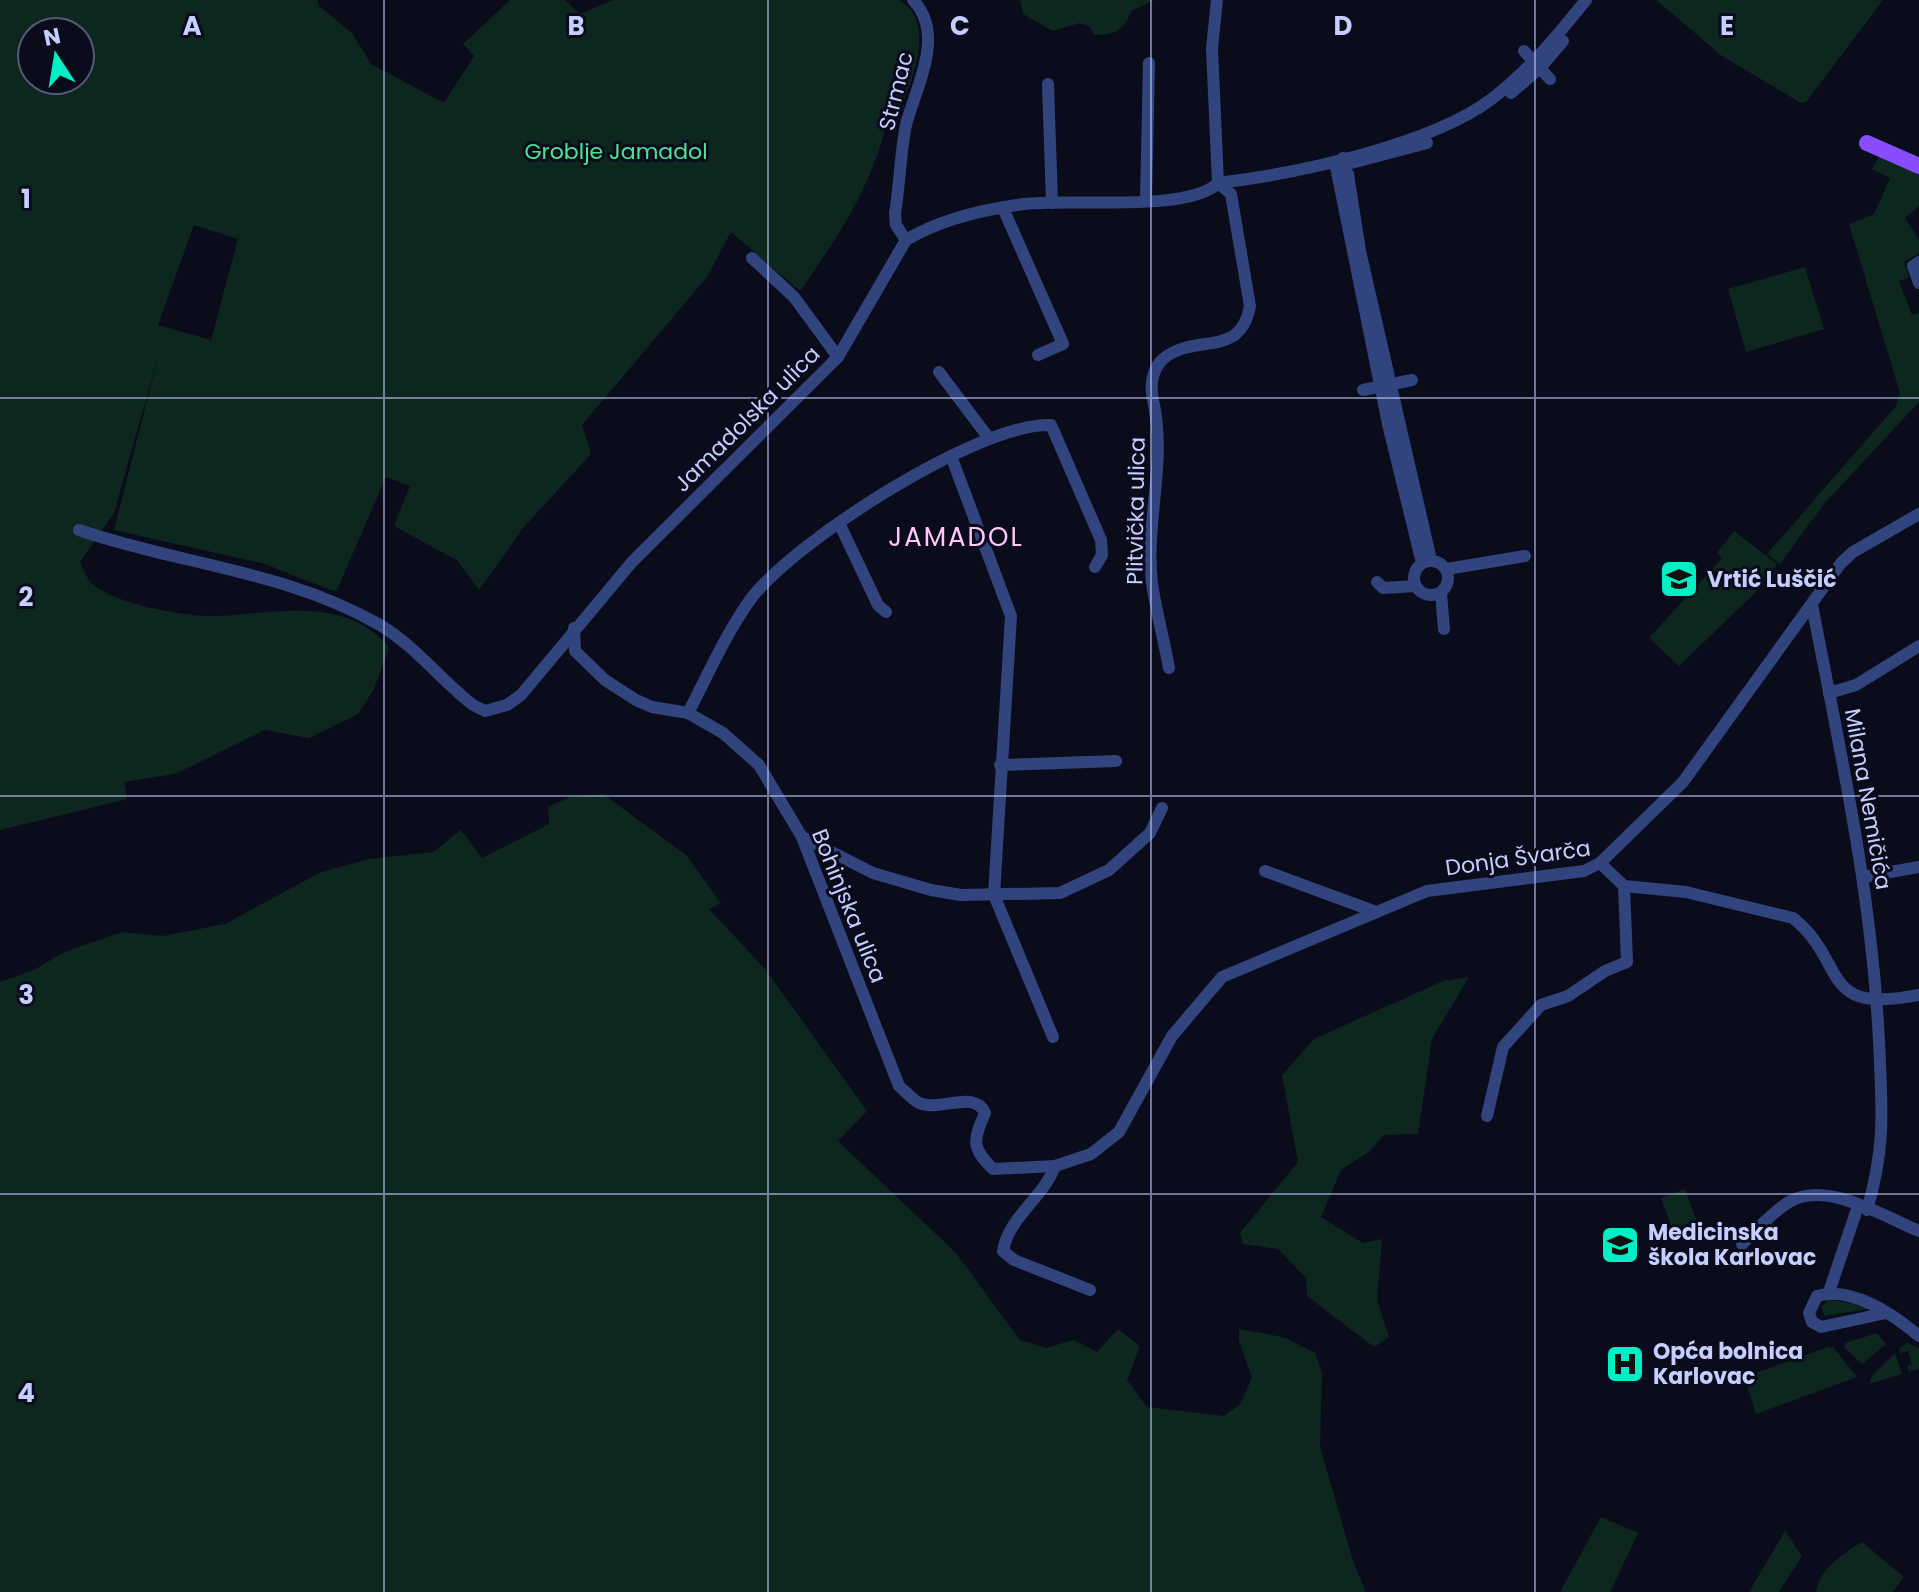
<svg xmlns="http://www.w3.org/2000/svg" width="1919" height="1592" viewBox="0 0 1919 1592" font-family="Poppins,sans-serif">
  <rect width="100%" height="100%" fill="#0a0c1c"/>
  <g fill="#0d261e" fill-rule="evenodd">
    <path d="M 0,0 L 317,0 L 319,6 L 352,33 L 371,64 L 444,103 L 474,56 L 463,44 L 510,0 L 565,0 L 580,14 L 612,0 L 899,0 C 941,24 907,90 895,124 L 885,130 C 869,191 836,240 800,291 L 731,232 L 707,277 L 582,425 L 591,454 L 523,528 L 479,590 L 458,561 L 394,526 L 410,486 L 386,477 L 336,592 L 265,564 L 114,530 L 158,357 L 114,513 L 80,562 C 83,568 87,579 92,584 C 117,605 190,618 222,616 C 278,612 350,597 389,648 L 374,689 L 358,714 L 309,738 L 265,730 L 175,774 L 124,782 L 127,799 L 0,830 ZM 32,32 L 80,32 L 80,80 L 32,80 ZM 194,225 L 238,239 L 211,340 L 158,325 Z"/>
    <path d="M 1020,0 L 1154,0 L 1131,11 C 1124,31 1115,35 1094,35 L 1090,27 L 1080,23 L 1053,31 L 1023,14 Z"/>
    <path d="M 1656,0 L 1883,0 L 1806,102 L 1801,103 L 1722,56 Z"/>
    <path d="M 1881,154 L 1919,171 L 1919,206 L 1905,218 L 1919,240 L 1919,253 L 1904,262 L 1909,277 L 1899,281 L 1912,315 L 1919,313 L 1919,402 L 1823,505 L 1780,564 L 1767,554 L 1896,406 L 1900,393 L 1849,224 L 1874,214 L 1890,178 L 1872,169 Z"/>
    <path d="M 1805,267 L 1824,329 L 1746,352 L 1728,289 Z"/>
    <path d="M 1734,531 L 1777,564 L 1755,593 L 1679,666 L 1649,638 L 1722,558 L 1717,553 Z"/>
    <path d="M 603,794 L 686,855 L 721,903 L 709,909 L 765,969 L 867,1111 L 838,1141 L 956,1253 L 1020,1340 L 1046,1348 L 1073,1340 L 1097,1352 L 1118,1329 L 1140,1346 L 1127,1380 L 1147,1407 L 1224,1416 L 1240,1404 L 1252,1378 L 1239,1341 L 1239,1329 L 1283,1337 L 1315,1353 L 1322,1373 L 1320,1447 L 1354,1564 L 1366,1592 L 0,1592 L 0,982 L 36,969 L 62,953 L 122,932 L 163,936 L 225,924 L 321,872 L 370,859 L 433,852 L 461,830 L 482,858 L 549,824 L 548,807 L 570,797 Z"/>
    <path d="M 1469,977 L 1432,1039 L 1418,1134 L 1384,1135 L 1370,1151 L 1341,1170 L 1321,1217 L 1363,1243 L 1382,1239 L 1377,1300 L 1389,1337 L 1374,1347 L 1307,1296 L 1306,1278 L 1278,1249 L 1243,1244 L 1240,1233 L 1298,1162 L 1282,1075 L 1314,1039 L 1443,981 Z"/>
    <path d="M 1685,1189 L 1700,1230 L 1676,1239 L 1661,1198 Z"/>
    <path d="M 1828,1300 L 1854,1303 L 1868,1309 L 1825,1316 L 1821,1307 Z"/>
    <path d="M 1877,1333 L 1886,1344 L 1862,1364 L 1845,1348 L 1845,1343 Z"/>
    <path d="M 1907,1343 L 1919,1348 L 1919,1369 L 1909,1372 L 1907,1366 L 1912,1364 L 1908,1351 L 1900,1353 L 1899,1349 Z"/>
    <path d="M 1828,1347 L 1834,1348 L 1857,1377 L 1756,1414 L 1744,1377 Z"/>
    <path d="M 1895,1353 L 1902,1374 L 1869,1384 L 1872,1376 Z"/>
    <path d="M 1601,1517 L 1638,1533 L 1610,1592 L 1560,1592 Z"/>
    <path d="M 1785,1531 L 1802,1556 L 1779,1592 L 1749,1592 Z"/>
    <path d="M 1862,1542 L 1904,1577 L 1893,1592 L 1816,1592 C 1820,1568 1843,1554 1862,1542 Z"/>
  </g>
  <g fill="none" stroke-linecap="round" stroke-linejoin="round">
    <g stroke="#32447e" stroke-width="12">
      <path d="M 1524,51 L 1550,79"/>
      <path d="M 1048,84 L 1052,203"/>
      <path d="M 1511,93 L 1539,69 L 1563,41"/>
      <path d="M 1343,158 L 1336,167 L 1388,424 L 1422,563"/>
      <path d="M 1336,167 L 1348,174 L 1360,251 L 1431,560"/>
      <path d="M 1336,167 L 1427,143"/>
      <path d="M 1218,183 C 1295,174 1432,145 1493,98 C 1529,70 1557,36 1586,0"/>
      <path d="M 1146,200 L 1149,63"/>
      <path d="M 1003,208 L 1063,344 L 1038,355"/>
      <path d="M 906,240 L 896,225 L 895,213 C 900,184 900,154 906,125 C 916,86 946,35 913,0"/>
      <path d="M 752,258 L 794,297 L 838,357"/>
      <path d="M 1919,262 L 1913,266 L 1919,283"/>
      <path d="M 939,372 L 988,437"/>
      <path d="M 1363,390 L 1412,380"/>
      <path d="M 951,456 L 1011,616 L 994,895 L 1053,1037"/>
      <path d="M 840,525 L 878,605 L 886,612"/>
      <path d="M 79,530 C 181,565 284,570 380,625 C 414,645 442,681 473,705 L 485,711 L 507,705 L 521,695 L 632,562 L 838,357 L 906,240 C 939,220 986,209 1024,204 C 1069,198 1188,213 1218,183 L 1212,48 L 1217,0"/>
      <circle cx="1431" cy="578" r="17"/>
      <path d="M 1447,569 L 1525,556"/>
      <path d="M 1377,582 L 1383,588 L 1415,586"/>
      <path d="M 1441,593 L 1444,629"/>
      <path d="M 1812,605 C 1840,750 1872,894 1879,1042 C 1882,1107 1886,1146 1867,1210"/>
      <path d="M 574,628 L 575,651 L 605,680 L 636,700 L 652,707 L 688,713 L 723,733 L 759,765 L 802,837 L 899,1086 C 905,1091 912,1099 919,1103 C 941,1112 974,1089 985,1113 C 973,1141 971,1147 993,1169 L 1055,1166 L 1091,1154 L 1119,1132 L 1172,1036 L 1222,977 L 1427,891 L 1584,871 L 1600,863 L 1683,782 L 1841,563 L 1853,552 L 1919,514"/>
      <path d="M 1169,668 C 1164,640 1156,611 1152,583 C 1145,523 1166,465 1154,405 C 1150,390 1150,371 1163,359 C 1195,332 1240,360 1250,306 L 1231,194 L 1218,183"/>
      <path d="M 1829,693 L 1856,685 L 1919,646"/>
      <path d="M 688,713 C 708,675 725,635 750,600 C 793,542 979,422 1051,425 L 1101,540 L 1102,555 L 1095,567"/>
      <path d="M 1000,765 L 1116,761"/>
      <path d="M 802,837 L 873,873 L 931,890 L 961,895 L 1060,893 L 1109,870 L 1150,833 L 1162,808"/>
      <path d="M 1600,863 L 1624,886 L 1686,892 L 1793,918 C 1849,963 1817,1015 1919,995"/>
      <path d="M 1265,871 L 1376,912"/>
      <path d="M 1863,877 L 1919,867"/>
      <path d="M 1487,1116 L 1503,1047 L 1541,1005 L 1568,996 L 1605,971 L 1627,962 L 1624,886"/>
      <path d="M 1055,1166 C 1044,1197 1008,1218 1003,1251 L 1014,1260 L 1090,1290"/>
      <path d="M 1742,1244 C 1756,1231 1772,1212 1789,1202 C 1826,1180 1883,1216 1919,1231"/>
      <path d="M 1829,1292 L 1858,1206"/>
      <path d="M 1886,1313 L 1821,1327 L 1812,1322 L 1809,1313 L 1817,1296 C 1851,1285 1894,1315 1919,1336"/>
    </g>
    <path stroke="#8a4cff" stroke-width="16" d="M 1867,143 L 1919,166"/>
  </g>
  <path fill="none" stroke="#c5ceff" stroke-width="2" stroke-opacity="0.55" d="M 384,0 L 384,1592M 768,0 L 768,1592M 1151,0 L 1151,1592M 1535,0 L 1535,1592M 0,398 L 1919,398M 0,796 L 1919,796M 0,1194 L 1919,1194"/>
  <defs>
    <g id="school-square" transform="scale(2)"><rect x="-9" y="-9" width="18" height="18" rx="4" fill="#00f0c5" stroke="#0a0c1c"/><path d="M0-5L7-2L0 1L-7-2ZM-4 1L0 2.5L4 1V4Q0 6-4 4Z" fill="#111"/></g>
    <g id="hospital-square" transform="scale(2)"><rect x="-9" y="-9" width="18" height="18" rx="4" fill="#00f0c5" stroke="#0a0c1c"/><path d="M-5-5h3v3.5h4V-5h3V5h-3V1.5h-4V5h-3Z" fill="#111"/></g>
  </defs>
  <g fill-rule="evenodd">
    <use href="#school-square" x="1679" y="579"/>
    <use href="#school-square" x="1620" y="1245"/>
    <use href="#hospital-square" x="1625" y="1364"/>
  </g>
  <g text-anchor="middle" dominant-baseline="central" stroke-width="6" stroke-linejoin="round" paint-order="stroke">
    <g font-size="22" fill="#c5ceff" stroke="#0a0c1c">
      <text transform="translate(896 91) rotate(-76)">Strmac</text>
      <text transform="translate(747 419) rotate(-45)">Jamadolska ulica</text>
      <text transform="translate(1136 511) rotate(-89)">Plitvička ulica</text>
      <text transform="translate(1868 799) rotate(80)">Milana Nemičića</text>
      <text transform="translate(1518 858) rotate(-8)">Donja Švarča</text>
      <text transform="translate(849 906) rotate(68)">Bohinjska ulica</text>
    </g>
    <g font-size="22" fill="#4ce494" stroke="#0a0c1c">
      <text x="616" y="151">Groblje Jamadol</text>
    </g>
    <g font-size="22" font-weight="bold" fill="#c5ceff" stroke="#0a0c1c" text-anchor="start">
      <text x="1707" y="579">Vrtić Luščić</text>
      <text x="1648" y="1232">Medicinska<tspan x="1648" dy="25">škola Karlovac</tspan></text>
      <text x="1653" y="1351">Opća bolnica<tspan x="1653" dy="25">Karlovac</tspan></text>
    </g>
    <g font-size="26" letter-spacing="2" fill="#ffc7fa" stroke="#0a0c1c">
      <text x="956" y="537">JAMADOL</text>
    </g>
  </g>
  <g font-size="26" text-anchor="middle" font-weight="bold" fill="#c5ceff" stroke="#0a0c1c" stroke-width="6" stroke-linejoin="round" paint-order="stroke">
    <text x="192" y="35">A</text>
    <text x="576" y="35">B</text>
    <text x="960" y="35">C</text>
    <text x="1343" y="35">D</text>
    <text x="1727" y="35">E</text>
    <text x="26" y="208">1</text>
    <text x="26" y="606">2</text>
    <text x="26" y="1004">3</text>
    <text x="26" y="1402">4</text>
  </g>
  <g transform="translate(56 56) rotate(348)"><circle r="38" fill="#0a0c1c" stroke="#555a77" stroke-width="2"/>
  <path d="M0-6L14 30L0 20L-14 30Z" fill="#00f0c5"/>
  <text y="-12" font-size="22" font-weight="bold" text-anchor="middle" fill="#c5ceff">N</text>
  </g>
</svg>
